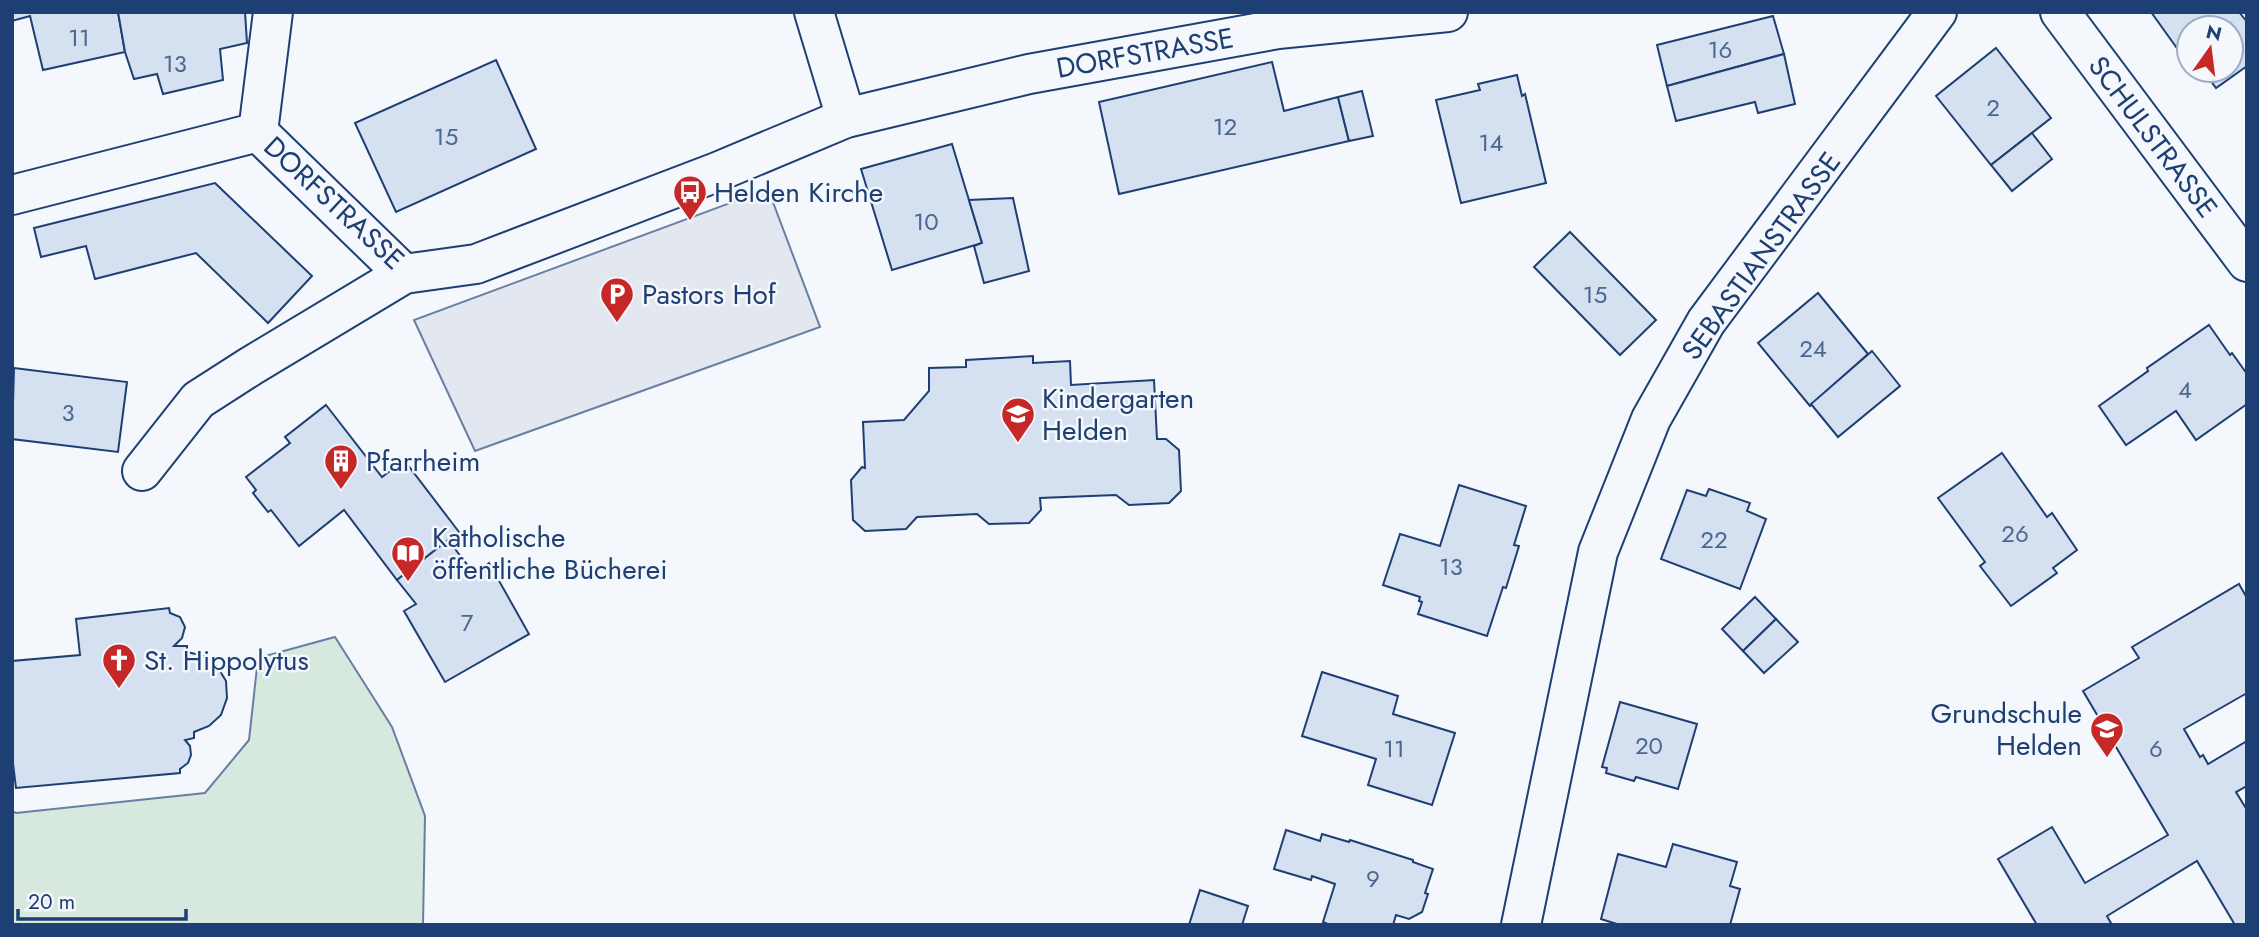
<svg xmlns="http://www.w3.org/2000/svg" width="2259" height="937" viewBox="0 0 2259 937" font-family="Jost,sans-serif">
  <rect width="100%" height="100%" fill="#f4f7fb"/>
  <path fill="#d7e8df" stroke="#687fa3" stroke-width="2" d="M 335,637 L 392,727 L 425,816 L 423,925 L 12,925 L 12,811 L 16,813 L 205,793 L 249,740 L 258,658 Z"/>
  <path fill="#e3e8f0" stroke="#687fa3" stroke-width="2" d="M 768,189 L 820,327 L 475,451 L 414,320 Z"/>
  <g fill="#d5e0f0" stroke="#1d3f73" stroke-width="2">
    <path d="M 12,12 L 118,12 L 125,52 L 43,70 L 30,16 L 12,21 Z"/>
    <path d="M 118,12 L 245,12 L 247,43 L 220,49 L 223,80 L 163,94 L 157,74 L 134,79 L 125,52 Z"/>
    <path d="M 2151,12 L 2239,12 L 2247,22 L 2247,66 L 2216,88 L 2203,70 L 2231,70 L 2231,28 L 2189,28 L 2189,65 Z"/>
    <path d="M 1773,16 L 1784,54 L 1667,86 L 1657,45 Z"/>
    <path d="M 1996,48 L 2051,118 L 1991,165 L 1936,96 Z"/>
    <path d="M 1784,54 L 1795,104 L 1758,113 L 1755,102 L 1676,121 L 1667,86 Z"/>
    <path d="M 496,60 L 536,149 L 396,212 L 355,123 Z"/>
    <path d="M 1272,62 L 1284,111 L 1338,97 L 1349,141 L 1119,194 L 1099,102 Z"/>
    <path d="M 1517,75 L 1522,96 L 1525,94 L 1546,183 L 1461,203 L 1436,100 L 1480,90 L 1478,84 Z"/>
    <path d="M 1362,91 L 1373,136 L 1349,141 L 1338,97 Z"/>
    <path d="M 2032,133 L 2052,159 L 2012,191 L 1991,165 Z"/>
    <path d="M 952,144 L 982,243 L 892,270 L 861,169 Z"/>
    <path d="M 215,183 L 312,276 L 268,323 L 196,253 L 95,279 L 86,246 L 41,257 L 34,228 Z"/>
    <path d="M 1013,198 L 1029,271 L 984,283 L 974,246 L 982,243 L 969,200 Z"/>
    <path d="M 1570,232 L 1656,320 L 1620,355 L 1534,267 Z"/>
    <path d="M 1818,293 L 1868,354 L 1810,406 L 1758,343 Z"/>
    <path d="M 2209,325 L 2230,355 L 2232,353 L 2247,374 L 2247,404 L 2196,440 L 2176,411 L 2126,445 L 2099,406 L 2148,371 L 2147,368 Z"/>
    <path d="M 1872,351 L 1900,386 L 1838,437 L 1811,404 Z"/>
    <path d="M 1033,356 L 1033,363 L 1070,361 L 1071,385 L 1154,380 L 1157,439 L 1166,439 L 1179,450 L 1181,491 L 1169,503 L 1129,505 L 1116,495 L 1040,498 L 1041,510 L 1029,523 L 989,524 L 977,514 L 917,517 L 906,529 L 865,531 L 853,520 L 851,480 L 862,467 L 865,468 L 863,422 L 904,420 L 929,391 L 929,368 L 966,367 L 966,360 Z"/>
    <path d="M 14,368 L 127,382 L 118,452 L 12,439 Z"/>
    <path d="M 326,405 L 382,477 L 404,460 L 459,532 L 397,580 L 344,510 L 299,546 L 271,510 L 268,512 L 253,493 L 256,490 L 246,477 L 290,443 L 285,437 Z"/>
    <path d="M 2002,453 L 2047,517 L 2052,513 L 2077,550 L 2053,568 L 2057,573 L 2011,606 L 1980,566 L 1985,562 L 1938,498 Z"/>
    <path d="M 1459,485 L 1526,506 L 1514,545 L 1519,546 L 1506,588 L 1503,587 L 1487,636 L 1418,614 L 1422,602 L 1419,601 L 1420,597 L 1383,585 L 1400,534 L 1440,546 Z"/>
    <path d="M 1709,489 L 1750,503 L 1747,511 L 1766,519 L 1740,589 L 1661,559 L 1687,490 L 1706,496 Z"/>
    <path d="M 448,540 L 473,572 L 489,563 L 529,634 L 445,682 L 404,611 L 416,604 L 397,580 Z"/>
    <path d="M 2239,584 L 2247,598 L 2247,693 L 2184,729 L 2200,757 L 2203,755 L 2208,764 L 2247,741 L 2247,786 L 2236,792 L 2247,810 L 2247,925 L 2235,925 L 2197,861 L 2107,916 L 2112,925 L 2037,925 L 1998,859 L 2052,827 L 2085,883 L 2168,835 L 2083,691 L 2139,658 L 2132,647 Z"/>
    <path d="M 1755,597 L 1776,619 L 1743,651 L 1722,629 Z"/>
    <path d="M 169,608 L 170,613 L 180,617 L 185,627 L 182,638 L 174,646 L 187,646 L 187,652 L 204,656 L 217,666 L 226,681 L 227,698 L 221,715 L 209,726 L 194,732 L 194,738 L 185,740 L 190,746 L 191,755 L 188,763 L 180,769 L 180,773 L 16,788 L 12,755 L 12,661 L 80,655 L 76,619 Z"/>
    <path d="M 1776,619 L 1798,642 L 1764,673 L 1743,651 Z"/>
    <path d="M 1322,672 L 1398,696 L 1393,714 L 1455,733 L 1432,805 L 1368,785 L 1376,759 L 1302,736 Z"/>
    <path d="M 1620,702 L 1697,724 L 1678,789 L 1636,777 L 1634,781 L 1606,773 L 1607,768 L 1602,767 Z"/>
    <path d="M 1286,830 L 1320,841 L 1322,834 L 1349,842 L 1350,840 L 1413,860 L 1413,862 L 1433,869 L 1425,893 L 1428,894 L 1422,912 L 1409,919 L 1396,915 L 1393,925 L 1330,925 L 1323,922 L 1335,884 L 1312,876 L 1311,880 L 1274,869 Z"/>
    <path d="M 1673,844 L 1737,862 L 1730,886 L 1740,889 L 1730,925 L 1620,925 L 1601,919 L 1618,854 L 1666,867 Z"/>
    <path d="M 1200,890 L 1248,906 L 1242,925 L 1189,925 Z"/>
  </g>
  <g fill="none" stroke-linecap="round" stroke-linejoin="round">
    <g stroke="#1d3f73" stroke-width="42">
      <g id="street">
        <path d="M 814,12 L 846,118"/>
        <path d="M 2060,12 L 2247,262"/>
        <path d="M 258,132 L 404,274 L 476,264 L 717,172 L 846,118 L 1029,74 L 1278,29 L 1448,12"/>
        <path d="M 258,132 L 273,12"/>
        <path d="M 12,195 L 258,132"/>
        <path d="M 142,471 L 198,400 L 251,366 L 404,274"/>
        <path d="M 1521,925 L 1598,552 L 1651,419 L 1706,322 L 1937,12"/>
      </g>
    </g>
    <use href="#street" stroke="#f4f7fb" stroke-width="38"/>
  </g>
  <defs>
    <g id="bus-pin" transform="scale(1.75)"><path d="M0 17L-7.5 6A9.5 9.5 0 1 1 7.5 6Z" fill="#c62828" stroke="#f4f7fb"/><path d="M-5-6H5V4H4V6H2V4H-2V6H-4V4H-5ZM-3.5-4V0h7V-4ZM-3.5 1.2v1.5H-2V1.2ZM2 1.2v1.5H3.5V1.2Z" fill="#fff"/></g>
    <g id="parking-pin" transform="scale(1.75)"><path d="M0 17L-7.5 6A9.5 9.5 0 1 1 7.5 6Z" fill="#c62828" stroke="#f4f7fb"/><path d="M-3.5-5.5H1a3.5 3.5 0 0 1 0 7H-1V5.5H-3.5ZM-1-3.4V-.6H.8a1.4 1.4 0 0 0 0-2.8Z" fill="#fff"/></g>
    <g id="school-pin" transform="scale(1.75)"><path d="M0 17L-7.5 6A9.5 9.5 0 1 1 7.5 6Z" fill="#c62828" stroke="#f4f7fb"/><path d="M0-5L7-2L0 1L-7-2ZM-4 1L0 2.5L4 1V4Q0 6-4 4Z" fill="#fff"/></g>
    <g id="building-pin" transform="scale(1.75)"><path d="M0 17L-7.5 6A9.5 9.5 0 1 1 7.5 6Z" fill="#c62828" stroke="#f4f7fb"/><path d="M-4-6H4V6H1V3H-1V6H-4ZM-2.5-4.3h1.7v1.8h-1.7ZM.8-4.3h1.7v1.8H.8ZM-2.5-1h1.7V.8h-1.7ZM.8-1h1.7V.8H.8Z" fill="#fff"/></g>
    <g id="library-pin" transform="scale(1.75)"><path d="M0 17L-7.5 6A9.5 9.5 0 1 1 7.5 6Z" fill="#c62828" stroke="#f4f7fb"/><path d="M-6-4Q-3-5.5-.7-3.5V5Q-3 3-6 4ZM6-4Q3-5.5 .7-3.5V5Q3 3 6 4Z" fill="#fff"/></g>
    <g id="church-pin" transform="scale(1.75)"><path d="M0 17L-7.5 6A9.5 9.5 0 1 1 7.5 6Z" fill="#c62828" stroke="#f4f7fb"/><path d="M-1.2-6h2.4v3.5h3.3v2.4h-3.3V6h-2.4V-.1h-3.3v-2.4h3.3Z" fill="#fff"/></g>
  </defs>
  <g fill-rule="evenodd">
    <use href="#bus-pin" x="690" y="192"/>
    <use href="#parking-pin" x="617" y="294"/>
    <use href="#school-pin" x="1018" y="414"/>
    <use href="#building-pin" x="341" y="461"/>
    <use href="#library-pin" x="408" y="553"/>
    <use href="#church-pin" x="119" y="660"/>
    <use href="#school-pin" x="2107" y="729"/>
  </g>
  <g text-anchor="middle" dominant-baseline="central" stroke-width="5" stroke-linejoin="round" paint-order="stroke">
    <g font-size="24" fill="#4b6792">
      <text x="79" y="37">11</text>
      <text x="1720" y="49">16</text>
      <text x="175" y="63">13</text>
      <text x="1993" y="107">2</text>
      <text x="1225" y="126">12</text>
      <text x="446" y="136">15</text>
      <text x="1491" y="142">14</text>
      <text x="926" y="221">10</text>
      <text x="1595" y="294">15</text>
      <text x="1813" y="348">24</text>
      <text x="2185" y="389">4</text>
      <text x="68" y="412">3</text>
      <text x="2015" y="533">26</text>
      <text x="1714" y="539">22</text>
      <text x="1451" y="566">13</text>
      <text x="467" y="622">7</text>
      <text x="1649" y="745">20</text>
      <text x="1394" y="748">11</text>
      <text x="2156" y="748">6</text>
      <text x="1373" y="878">9</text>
    </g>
    <g font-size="28" fill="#1d3f73" stroke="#f4f7fb">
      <text transform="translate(1145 53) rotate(-10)">DORFSTRASSE</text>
      <text transform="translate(2153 137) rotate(53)">SCHULSTRASSE</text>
      <text transform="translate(334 203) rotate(43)">DORFSTRASSE</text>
      <text transform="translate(1761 256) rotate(-54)">SEBASTIANSTRASSE</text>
    </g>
    <g font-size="28" fill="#1d3f73" stroke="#f4f7fb" text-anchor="start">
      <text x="714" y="192">Helden Kirche</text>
      <text x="642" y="294">Pastors Hof</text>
      <text x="1042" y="398">Kindergarten<tspan x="1042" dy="32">Helden</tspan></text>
      <text x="366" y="461">Pfarrheim</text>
      <text x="432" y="537">Katholische<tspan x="432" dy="32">öffentliche Bücherei</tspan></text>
      <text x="144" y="660">St. Hippolytus</text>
      <text x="2082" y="713" text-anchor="end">Grundschule<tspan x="2082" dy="32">Helden</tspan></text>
    </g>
  </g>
  <rect width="2259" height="937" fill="none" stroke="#1d3f73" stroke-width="28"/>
  <g transform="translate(2210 49) rotate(14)"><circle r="33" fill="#f4f7fb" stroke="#9eadc5" stroke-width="2"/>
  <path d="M0-5L12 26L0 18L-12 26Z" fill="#c62828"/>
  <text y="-10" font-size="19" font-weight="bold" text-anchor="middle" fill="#1d3f73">N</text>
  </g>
  <path d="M18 909v10h168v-10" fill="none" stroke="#1d3f73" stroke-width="3.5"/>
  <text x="28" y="909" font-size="21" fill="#1d3f73" stroke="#f4f7fb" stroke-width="5" paint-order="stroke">20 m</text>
</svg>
